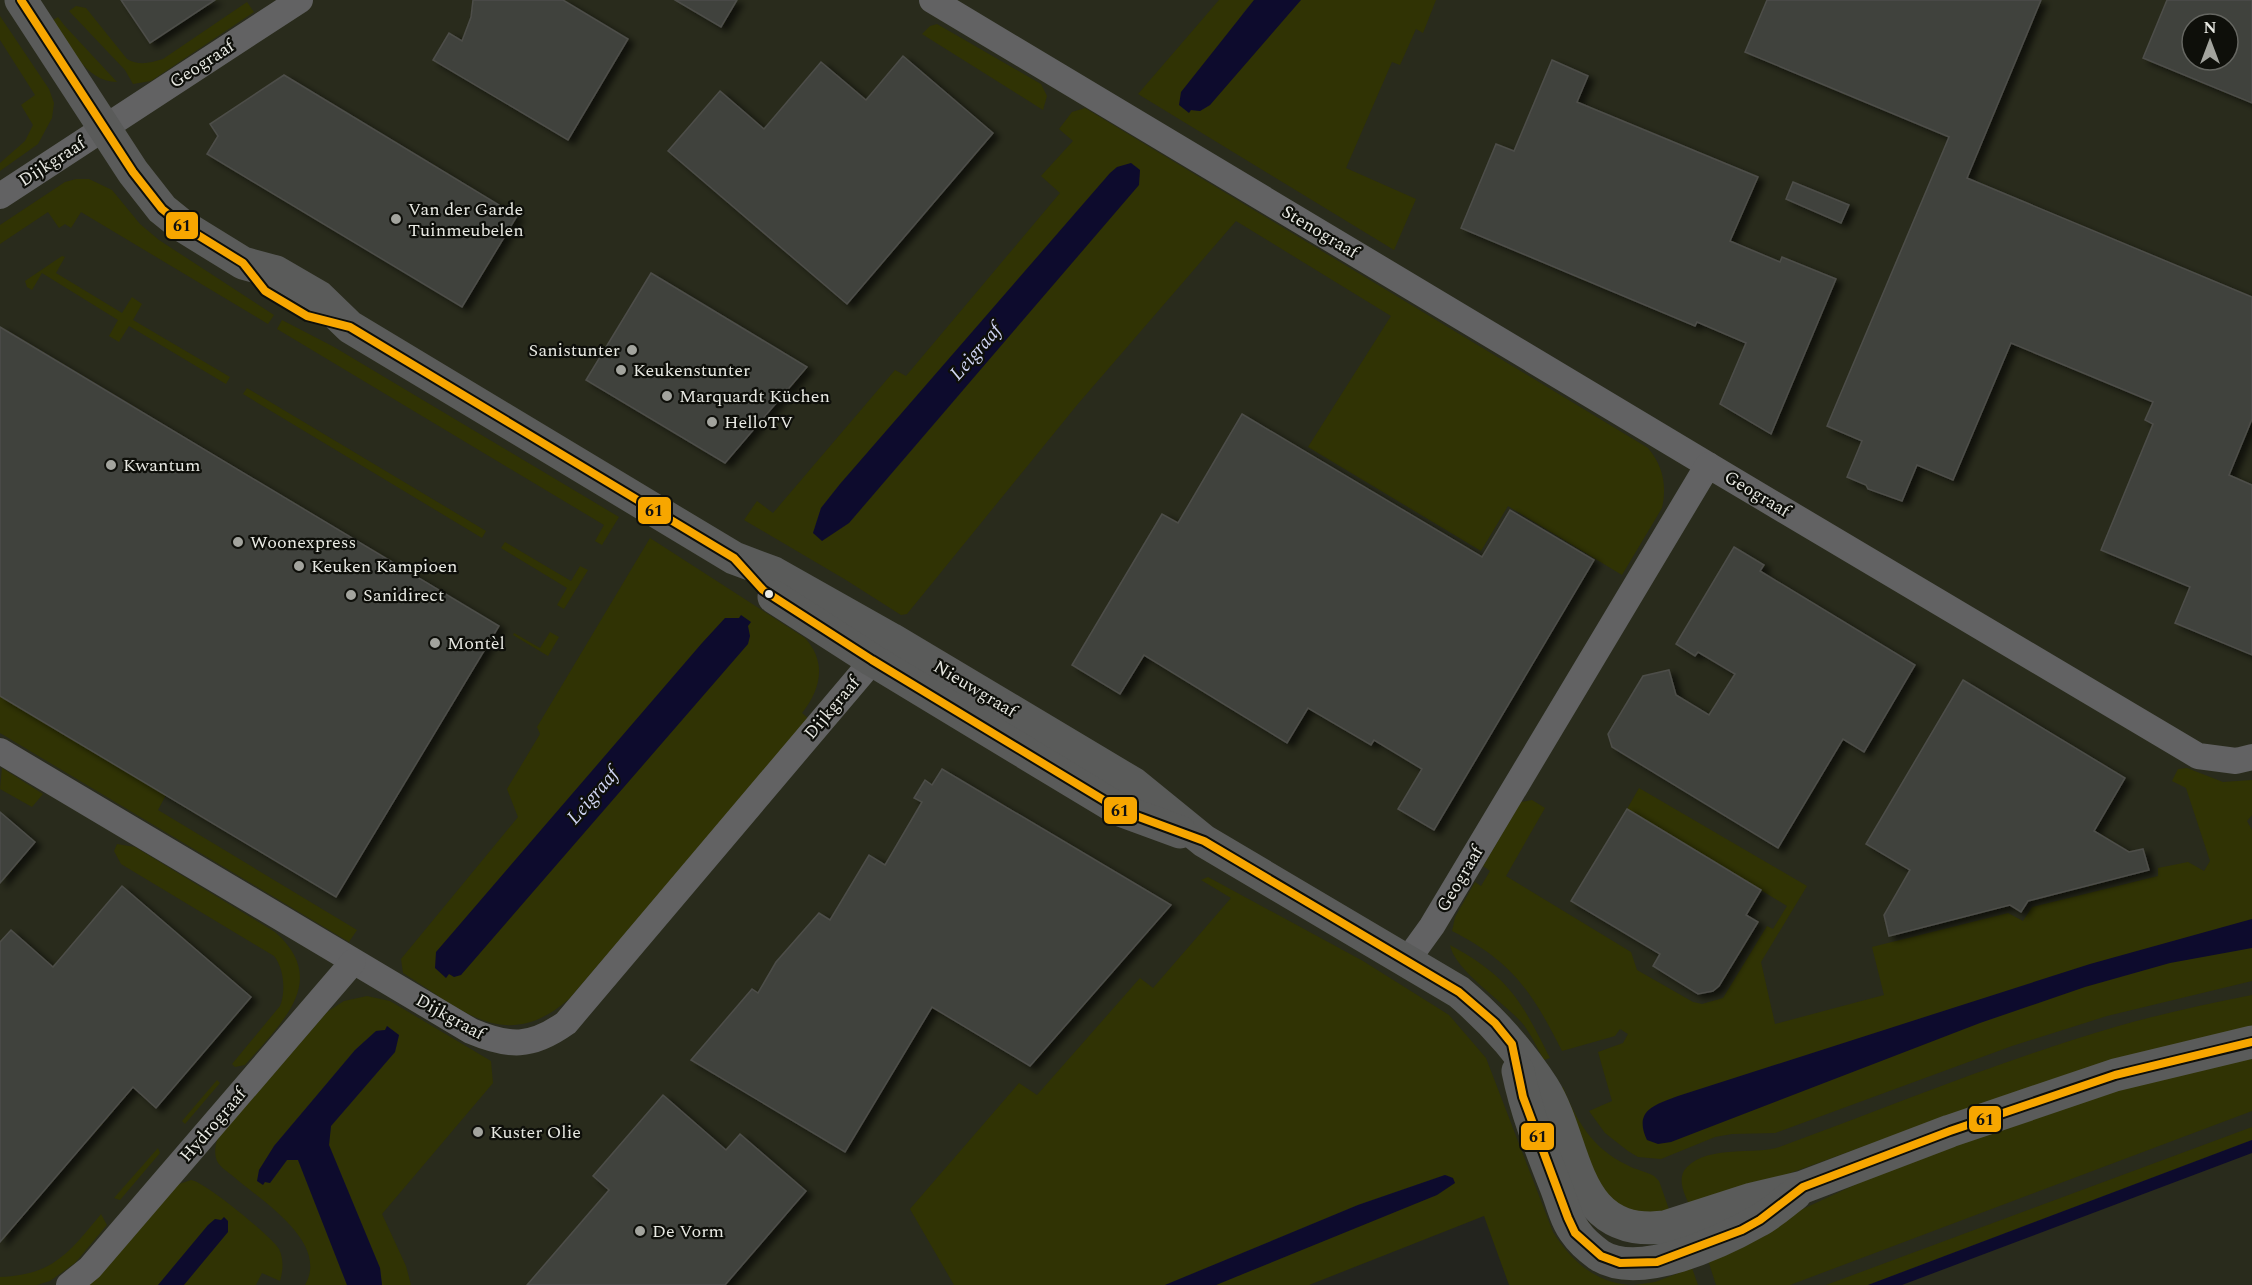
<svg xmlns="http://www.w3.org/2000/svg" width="2252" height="1285" viewBox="0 0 2252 1285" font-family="Spectral,serif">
  <defs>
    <filter id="shadow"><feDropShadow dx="6" dy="4" stdDeviation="3" flood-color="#0009"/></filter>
  </defs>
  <rect width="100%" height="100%" fill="#23241e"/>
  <path fill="#292b1c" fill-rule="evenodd" d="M 0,0 L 2252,0 L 2252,1285 L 1551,1285 L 1511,1169 L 1199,1285 L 0,1285 ZM 2192,24 L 2228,24 L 2228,60 L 2192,60 Z"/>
  <g fill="#303304" fill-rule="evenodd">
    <path d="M 1219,0 L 1254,0 L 1243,13 L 1191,110 L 1200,111 L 1210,105 L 1290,0 L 1436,0 L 1423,33 L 1416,29 L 1400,65 L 1392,62 L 1346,168 L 1416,199 L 1394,250 L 1138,94 Z"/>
    <path d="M 247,2 L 254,12 L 151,81 L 133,84 L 125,70 L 69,11 L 76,6 L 86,8 L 127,59 C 139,66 150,63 163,59 Z"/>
    <path d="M 0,16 L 49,89 L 54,103 L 52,118 L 38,144 L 0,171 L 0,163 L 25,141 L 33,125 L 21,105 L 35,95 L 0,40 Z"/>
    <path d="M 58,17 L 64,25 L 117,82 C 85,82 68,43 53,20 Z"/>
    <path d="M 937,24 L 1041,84 L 1047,96 L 1043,110 L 922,34 L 930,26 Z"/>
    <path d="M 1085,108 L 1648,448 C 1663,466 1667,485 1662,508 L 1622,575 L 1508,506 L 1481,551 L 1308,447 L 1391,316 L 1236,221 L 1077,405 L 907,614 L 901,615 L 846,580 L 744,520 L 757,501 L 773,513 L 895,370 L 906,376 L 1060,193 L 1041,176 L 1073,141 L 1059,129 L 1072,112 ZM 1131,163 L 1140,170 L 953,402 L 849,523 L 824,539 L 813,533 L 821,508 L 840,484 Z"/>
    <path d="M 76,179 L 89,179 L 112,190 L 140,224 L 159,240 L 274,315 L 268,324 L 81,212 L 71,228 L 65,224 L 59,228 L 48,212 L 0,244 L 0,225 L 65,182 Z"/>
    <path d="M 62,256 L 65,257 L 56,273 L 122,313 L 132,297 L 142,304 L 133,320 L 230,377 L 226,384 L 129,326 L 119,342 L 109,336 L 118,320 L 42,273 L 32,290 L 27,287 L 25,281 Z"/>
    <path d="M 282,320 L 334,347 L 619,517 L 602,545 L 595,541 L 604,525 L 277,329 Z"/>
    <path d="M 247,388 L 486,531 L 482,538 L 243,394 Z"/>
    <path d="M 650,538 L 805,638 C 827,662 821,689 802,713 L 809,719 L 569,999 C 505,1055 461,1009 403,973 L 401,959 L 518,817 L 507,789 L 540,734 L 537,727 Z"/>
    <path d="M 505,542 L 571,581 L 580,566 L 588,570 L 564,609 L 557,605 L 567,588 L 501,548 Z"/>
    <path d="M 550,632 L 559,637 L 548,656 L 513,635 L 514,633 L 540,648 Z"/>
    <path d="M 0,696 L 166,795 L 158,810 L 357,930 L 349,942 L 0,733 Z"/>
    <path d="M 2,768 L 43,794 L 32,807 L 0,789 Z"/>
    <path d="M 2187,768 L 2223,782 L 2252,780 L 2252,815 L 2247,821 L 2252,830 L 2252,981 L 2107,1016 L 2012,1046 L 1775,1133 L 1732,1134 L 1715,1137 L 1661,1159 L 1638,1157 L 1628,1151 L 1605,1133 L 1589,1111 L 1612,1101 L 1598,1052 L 1623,1043 L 1628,1034 L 1620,1029 L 1615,1036 L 1562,1051 C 1532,992 1513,962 1452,931 L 1455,917 L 1475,882 L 1481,886 L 1490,871 L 1483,866 L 1521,802 L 1532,800 L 1545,808 L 1506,876 L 1631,952 L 1637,970 L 1693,1002 L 1702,1004 L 1723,998 L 1767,926 L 1773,929 L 1787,906 L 1627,809 L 1639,788 L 1807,886 L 1761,962 L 1775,1024 L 1884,995 L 1872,947 L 2008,913 L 2023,921 L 2032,907 L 2158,876 L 2158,868 L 2188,862 L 2204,871 L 2210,861 L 2186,788 L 2172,781 L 2178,769 Z"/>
    <path d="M 117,844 L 135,847 L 275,932 C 331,981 280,1024 245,1065 L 235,1067 L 232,1064 L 280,1006 C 286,992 284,968 274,956 L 121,864 L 114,851 Z"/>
    <path d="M 1208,877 L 1363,961 L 1449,1015 L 1486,1058 L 1553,1232 C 1571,1260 1594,1282 1629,1285 L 1509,1285 L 1484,1216 L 1309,1285 L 1216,1285 L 1454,1183 L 1453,1178 L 1445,1175 L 1358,1205 L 1165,1285 L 954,1285 L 910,1209 L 1019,1083 L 1037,1095 L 1140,978 L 1153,988 L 1231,898 L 1201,880 Z"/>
    <path d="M 1450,945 C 1510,978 1520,999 1550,1058 L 1544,1060 C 1537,1048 1531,1034 1522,1023 C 1503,1001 1455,971 1450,945 Z"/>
    <path d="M 2252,995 L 2252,1029 L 1923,1125 L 1691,1209 C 1686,1197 1675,1179 1687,1167 C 1710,1144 1757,1156 1782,1146 C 1893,1105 2002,1060 2115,1027 C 2160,1014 2206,1004 2252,995 Z"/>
    <path d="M 367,996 L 390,1001 L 491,1061 L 493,1083 L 382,1214 L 406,1266 L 411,1285 L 382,1285 L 380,1268 L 329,1145 L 331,1126 L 395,1052 L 399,1035 L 387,1026 L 385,1030 L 376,1031 L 355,1050 L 274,1146 L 265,1182 L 270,1183 L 287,1160 L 298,1160 L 347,1285 L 305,1285 C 330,1242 260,1200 234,1177 C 228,1172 220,1167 217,1161 C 214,1153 215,1145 218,1138 L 327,1012 L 344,1001 Z"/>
    <path d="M 2252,1056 L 2252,1111 L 1790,1285 L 1716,1285 L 1706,1254 L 1876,1175 L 2081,1098 Z"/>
    <path d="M 217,1080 L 220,1083 L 185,1124 L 182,1121 Z"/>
    <path d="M 1563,1087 C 1577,1122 1592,1148 1627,1165 C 1636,1170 1645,1171 1654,1176 L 1659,1181 L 1671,1215 L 1626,1210 L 1597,1188 L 1556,1090 Z"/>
    <path d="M 2252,1127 L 2252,1140 L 1868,1285 L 1826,1285 Z"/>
    <path d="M 158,1148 L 160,1153 L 120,1200 L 114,1198 Z"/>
    <path d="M 191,1180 C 204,1181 272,1237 279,1249 C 284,1260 283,1271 280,1281 L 262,1273 L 256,1285 L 88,1285 L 176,1185 Z"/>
    <path d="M 101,1214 L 107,1225 L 75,1263 L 50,1281 L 37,1285 L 0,1285 L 0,1277 C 53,1275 69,1253 101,1214 Z"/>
    <path d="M 1692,1268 L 1698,1285 L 1634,1285 L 1655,1282 Z"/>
  </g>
  <g fill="#0d0b2d">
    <path d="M 1254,0 L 1301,0 L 1210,105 L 1200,111 L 1191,110 L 1189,113 L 1179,105 L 1181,92 Z"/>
    <path d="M 1131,163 L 1140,170 L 1139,185 L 849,523 L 822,541 L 813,533 L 821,508 L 840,484 L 1110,173 L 1117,167 Z"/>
    <path d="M 741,615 L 751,622 L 748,626 L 750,636 L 748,644 L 461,975 L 454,977 L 449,974 L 446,978 L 435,968 L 436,952 L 702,643 L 725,618 L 739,618 Z"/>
    <path d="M 2252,919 L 2252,948 L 2170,963 L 2085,987 L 1980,1023 L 1671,1142 L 1658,1144 L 1647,1140 C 1633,1110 1655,1105 1678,1096 L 2090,964 Z"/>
    <path d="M 387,1026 L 399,1035 L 395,1052 L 331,1126 L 329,1145 L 380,1268 L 382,1285 L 347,1285 L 298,1160 L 287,1160 L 270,1183 L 265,1182 L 263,1185 L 257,1181 L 259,1170 L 274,1146 L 323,1088 L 355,1050 L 376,1031 L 385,1030 Z"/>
    <path d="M 2252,1140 L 2252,1153 L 1902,1285 L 1868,1285 Z"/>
    <path d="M 1445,1175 L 1453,1178 L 1455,1183 L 1437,1195 L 1216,1285 L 1165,1285 L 1358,1205 Z"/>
    <path d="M 224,1217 L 228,1221 L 228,1232 L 184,1285 L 158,1285 L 208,1225 L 215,1219 L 221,1220 Z"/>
  </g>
  <g fill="#41423e" stroke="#4d4e49" stroke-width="1.5" fill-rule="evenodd" filter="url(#shadow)">
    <path d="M 121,0 L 215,0 L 150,43 Z"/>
    <path d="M 473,0 L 563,0 L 628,39 L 568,140 L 433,60 L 449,33 L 462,41 L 471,17 Z"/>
    <path d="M 675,0 L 737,0 L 721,27 Z"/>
    <path d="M 1767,0 L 2041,0 L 1967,178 L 2252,297 L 2252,419 L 2229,475 L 2252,485 L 2252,655 L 2175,623 L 2190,587 L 2101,550 L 2153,424 L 2145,420 L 2153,402 L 2011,343 L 1953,480 L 1917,465 L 1902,501 L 1868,489 L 1866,485 L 1847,477 L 1862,441 L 1827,426 L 1949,137 L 1745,52 Z"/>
    <path d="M 2167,0 L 2252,0 L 2252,103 L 2143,58 ZM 2192,24 L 2228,24 L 2228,60 L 2192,60 Z"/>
    <path d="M 903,56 L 993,133 L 847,304 L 668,151 L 720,91 L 764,129 L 821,62 L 866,100 Z"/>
    <path d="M 1552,60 L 1588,76 L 1577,102 L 1758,177 L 1730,241 L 1780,262 L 1782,257 L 1836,279 L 1771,434 L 1720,404 L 1746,343 L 1697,322 L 1695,326 L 1461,228 L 1496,144 L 1514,151 Z"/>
    <path d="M 284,75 L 517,216 L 462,307 L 207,154 L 218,136 L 210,124 Z"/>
    <path d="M 1793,182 L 1849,205 L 1841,223 L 1786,199 Z"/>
    <path d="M 651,273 L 807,367 L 725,463 L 586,380 Z"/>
    <path d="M 0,327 L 499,626 L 336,897 L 0,696 Z"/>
    <path d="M 1242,414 L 1482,557 L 1510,510 L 1594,560 L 1434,830 L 1398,809 L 1422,769 L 1374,740 L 1371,745 L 1308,708 L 1287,743 L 1144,655 L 1120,694 L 1072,665 L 1162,514 L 1178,523 Z"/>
    <path d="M 1734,547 L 1764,565 L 1760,571 L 1915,665 L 1864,752 L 1843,739 L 1778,848 L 1612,747 L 1608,734 L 1643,676 L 1669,670 L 1676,695 L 1709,715 L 1735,674 L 1698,652 L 1695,656 L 1676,644 Z"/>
    <path d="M 1963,680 L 2125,778 L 2094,831 L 2129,852 L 2143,849 L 2149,870 L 2028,901 L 2021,912 L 2010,905 L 1889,936 L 1884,915 L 1910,870 L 1866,844 Z"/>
    <path d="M 942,769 L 1171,905 L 1030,1066 L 932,1007 L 845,1152 L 691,1060 L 752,989 L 758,993 L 776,962 L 819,913 L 830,920 L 869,855 L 885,865 L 922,802 L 914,798 L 925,780 L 932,785 Z"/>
    <path d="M 1627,809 L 1761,890 L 1746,915 L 1758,922 L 1719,986 L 1713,991 L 1698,994 L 1653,966 L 1660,954 L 1571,901 Z"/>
    <path d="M 0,812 L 35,842 L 0,883 Z"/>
    <path d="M 122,886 L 251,997 L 156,1108 L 133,1087 L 0,1242 L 0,942 L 11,930 L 53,967 Z"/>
    <path d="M 663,1095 L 726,1150 L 740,1134 L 806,1191 L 725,1285 L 527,1285 L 609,1190 L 593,1176 Z"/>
  </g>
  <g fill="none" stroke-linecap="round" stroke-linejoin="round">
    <g stroke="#626263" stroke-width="26">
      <path d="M 932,0 L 1708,465"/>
      <path d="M 0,196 L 300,0"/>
      <path d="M 0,751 L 471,1031 C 509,1047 531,1048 566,1023 L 885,646"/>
      <path d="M 1406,962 L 1432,926 L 1708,465 L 2198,756 L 2236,761 L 2252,757"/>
      <path d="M 69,1285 L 90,1268 L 353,962"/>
    </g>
    <g stroke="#5a5b5a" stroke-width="33">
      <path d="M 21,0 L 133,172 L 162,209 L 183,226 L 243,263 L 276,272 L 319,297 L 350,327 L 734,558 L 774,573 L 891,639 L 1134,784 L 1204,841 L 1459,992 C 1492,1020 1519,1050 1543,1087 C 1579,1144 1570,1238 1665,1227 L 1752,1199 L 1803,1187 L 1950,1131 L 2115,1075 L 2252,1042"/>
      <path d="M 774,597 L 872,660 L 1120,810 L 1180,832"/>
      <path d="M 1518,1071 C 1526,1111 1541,1149 1556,1187 C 1562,1202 1566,1221 1576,1233 C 1582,1242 1591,1249 1599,1255 C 1639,1281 1721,1242 1758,1221 C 1771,1214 1783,1203 1795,1194"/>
    </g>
    <g stroke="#0e0f0a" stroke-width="12">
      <path id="bus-1" d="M 21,0 L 133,172 L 162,209 L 183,226 L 243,263 L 265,291 L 307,316 L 350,327 L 734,558 L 763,590 L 872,660 L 1120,810 L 1204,841 L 1459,992 L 1495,1023 L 1512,1044 L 1523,1097 L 1568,1218 L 1575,1233 L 1601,1256 L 1620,1263 L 1657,1262 L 1742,1230 L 1760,1220 L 1803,1187 L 1950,1131 L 2115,1075 L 2252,1042"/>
    </g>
    <use href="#bus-1" stroke="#f7a600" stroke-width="8"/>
  </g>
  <g fill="#a3a49e" stroke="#0e0f0a" stroke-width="2">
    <circle cx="396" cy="219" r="6"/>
    <circle cx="632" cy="350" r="6"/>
    <circle cx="621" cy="370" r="6"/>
    <circle cx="667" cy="396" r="6"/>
    <circle cx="712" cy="422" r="6"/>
    <circle cx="111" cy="465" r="6"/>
    <circle cx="238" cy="542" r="6"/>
    <circle cx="299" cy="566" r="6"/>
    <circle cx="351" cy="595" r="6"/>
    <circle cx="435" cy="643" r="6"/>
    <circle cx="478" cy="1132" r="6"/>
    <circle cx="640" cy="1231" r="6"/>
  </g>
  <circle fill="#e8e9e3" stroke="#0e0f0a" stroke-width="2" cx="769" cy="594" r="5"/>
  <g text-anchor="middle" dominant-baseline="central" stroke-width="4.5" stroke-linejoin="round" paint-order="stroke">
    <g font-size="18" fill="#e8e9e3" stroke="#0e0f0a">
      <text transform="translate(202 64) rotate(-33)">Geograaf</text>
      <text transform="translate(52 162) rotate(-33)">Dijkgraaf</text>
      <text transform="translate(1320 232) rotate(31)">Stenograaf</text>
      <text transform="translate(1757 494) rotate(31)">Geograaf</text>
      <text transform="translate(975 689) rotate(31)">Nieuwgraaf</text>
      <text transform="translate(832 708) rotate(-50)">Dijkgraaf</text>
      <text transform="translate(1460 879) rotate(-59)">Geograaf</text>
      <text transform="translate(450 1017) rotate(29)">Dijkgraaf</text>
      <text transform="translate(213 1125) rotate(-49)">Hydrograaf</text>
    </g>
    <g font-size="18" fill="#e8e9e3" stroke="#0e0f0a" text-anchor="start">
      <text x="408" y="209">Van der Garde<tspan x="408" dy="21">Tuinmeubelen</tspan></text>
      <text x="620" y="350" text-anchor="end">Sanistunter</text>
      <text x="633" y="370">Keukenstunter</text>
      <text x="679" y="396">Marquardt Küchen</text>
      <text x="724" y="422">HelloTV</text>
      <text x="123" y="465">Kwantum</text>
      <text x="250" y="542">Woonexpress</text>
      <text x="311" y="566">Keuken Kampioen</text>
      <text x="363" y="595">Sanidirect</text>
      <text x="447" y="643">Montèl</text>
      <text x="490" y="1132">Kuster Olie</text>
      <text x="652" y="1231">De Vorm</text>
    </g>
    <g font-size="20" font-style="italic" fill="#d0d5f3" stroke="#0e0f0a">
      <text transform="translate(976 352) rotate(-49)">Leigraaf</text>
      <text transform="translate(593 796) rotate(-49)">Leigraaf</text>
    </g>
  </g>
  <g stroke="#0e0f0a" stroke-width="2">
    <rect x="165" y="211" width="34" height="29" rx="6" fill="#f7a600"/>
    <rect x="637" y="496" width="35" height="29" rx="6" fill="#f7a600"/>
    <rect x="1103" y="796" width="35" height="29" rx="6" fill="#f7a600"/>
    <rect x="1968" y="1105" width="34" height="28" rx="6" fill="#f7a600"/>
    <rect x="1520" y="1122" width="35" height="29" rx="6" fill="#f7a600"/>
  </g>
  <g font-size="16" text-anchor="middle" font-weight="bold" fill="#111">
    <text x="182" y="231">61</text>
    <text x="654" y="516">61</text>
    <text x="1120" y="816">61</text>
    <text x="1985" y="1125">61</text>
    <text x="1538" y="1142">61</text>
  </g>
  <g transform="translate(2210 42)"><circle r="28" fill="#0e0f0a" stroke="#656661" stroke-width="1.5"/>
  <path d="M0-4.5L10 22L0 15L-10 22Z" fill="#a3a49e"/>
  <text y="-9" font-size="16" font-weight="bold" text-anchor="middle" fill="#e8e9e3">N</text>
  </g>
</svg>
